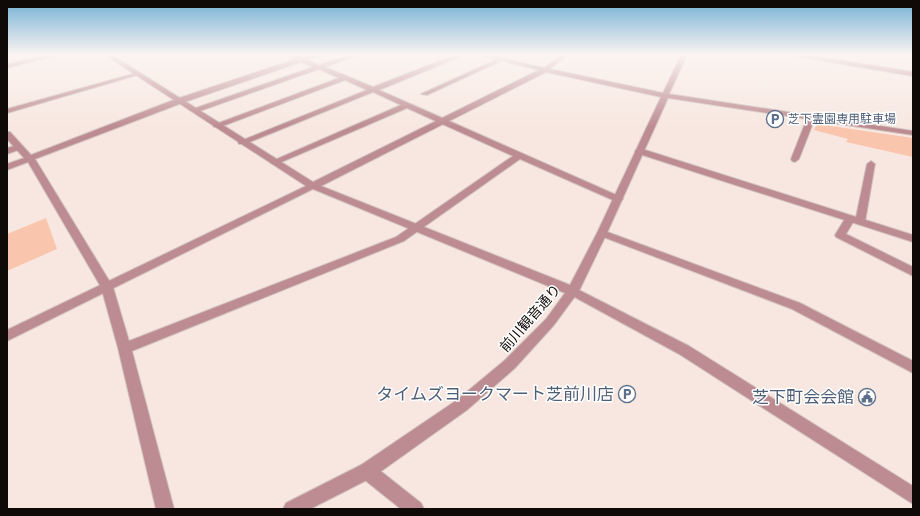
<svg xmlns="http://www.w3.org/2000/svg" width="920" height="516" viewBox="0 0 920 516" font-family="'Work Sans','Noto Sans JP',sans-serif">
  <rect width="100%" height="100%" fill="#f7e7e0"/>
  <g fill="#f9c6ad">
    <path d="M 817,124 L 913,138 L 913,157 L 846,142 L 848,139 L 814,130 Z"/>
    <path d="M 46,218 L 57,249 L 7,271 L 7,234 Z"/>
  </g>
  <g fill="none" stroke-linecap="round" stroke-linejoin="round">
    <g stroke="#d2c4bd" stroke-width="2">
      <g id="service">
        <path d="M 500,58 L 505,59 L 427,95 L 421,94 Z"/>
        <path d="M 136,73 L 141,74 L 7,113 L 7,109 Z"/>
        <path d="M 808,116 L 814,116 L 815,118 L 799,159 L 795,162 L 792,161 L 791,159 Z"/>
        <path d="M 18,145 L 21,145 L 22,147 L 21,149 L 7,154 L 7,148 Z"/>
        <path d="M 871,161 L 875,164 L 865,222 L 860,225 L 855,222 L 867,164 Z"/>
        <path d="M 850,216 L 855,219 L 846,234 L 913,267 L 913,276 L 836,237 L 835,235 L 846,217 Z"/>
        <path d="M 602,230 L 800,303 L 913,361 L 913,373 L 792,309 L 598,235 L 597,233 Z"/>
        <path d="M 573,287 L 689,346 L 913,486 L 913,504 L 679,354 L 569,294 L 567,291 L 569,288 Z"/>
      </g>
    </g>
    <g stroke="#d2c4bd" stroke-width="2">
      <g id="minor">
        <path d="M 47,55 L 57,55 L 7,68 L 7,64 Z"/>
        <path d="M 288,55 L 295,55 L 302,57 L 310,55 L 318,55 L 307,60 L 319,65 L 349,55 L 357,55 L 356,56 L 325,67 L 373,87 L 455,55 L 463,55 L 462,56 L 379,90 L 621,197 L 623,199 L 621,201 L 615,201 L 520,159 L 404,241 L 132,351 L 174,509 L 156,509 L 118,348 L 101,287 L 28,162 L 7,170 L 7,164 L 24,158 L 7,139 L 7,132 L 10,132 L 31,155 L 176,99 L 296,59 ZM 301,62 L 313,67 L 190,110 L 194,112 L 197,112 L 319,69 L 339,78 L 213,125 L 214,127 L 220,127 L 345,80 L 367,90 L 238,142 L 239,144 L 245,144 L 373,92 L 401,105 L 270,162 L 274,165 L 277,164 L 407,108 L 513,156 L 396,237 L 129,341 L 113,287 L 35,159 L 182,103 Z"/>
        <path d="M 796,55 L 808,55 L 913,72 L 913,76 L 799,57 Z"/>
        <path d="M 639,148 L 913,235 L 913,242 L 636,153 L 635,151 Z"/>
        <path d="M 367,463 L 373,465 L 421,503 L 424,509 L 401,509 L 361,477 L 359,471 L 361,465 Z"/>
      </g>
    </g>
    <g stroke="#d2c4bd" stroke-width="2">
      <path id="tertiary" d="M 105,55 L 112,55 L 313,182 L 539,70 L 483,56 L 482,55 L 491,55 L 544,68 L 561,55 L 567,55 L 550,69 L 663,93 L 681,55 L 687,55 L 669,94 L 913,131 L 913,135 L 668,98 L 607,233 L 579,291 L 554,325 L 515,368 L 467,410 L 373,477 L 310,509 L 283,509 L 286,503 L 361,465 L 457,400 L 505,360 L 546,319 L 565,293 L 313,189 L 7,341 L 7,330 L 306,186 ZM 546,72 L 661,97 L 597,233 L 570,285 L 321,186 Z"/>
    </g>
    <use href="#service" fill="#bd8c92" fill-rule="evenodd"/>
    <use href="#minor" fill="#bd8c92" fill-rule="evenodd"/>
    <use href="#tertiary" fill="#bd8c92" fill-rule="evenodd"/>
  </g>
  <linearGradient id="sky" x2="0" y2="1"><stop stop-color="#74b0d6"/><stop offset="0.43" stop-color="#fbf4f1"/><stop offset="1" stop-color="#fbf4f1" stop-opacity="0"/></linearGradient>
  <rect width="920" height="127" fill="url(#sky)"/>
  <defs>
    <g id="parking-ring" transform="scale(0.9)"><circle r="9.5" fill="#fff" stroke="#5c6f8a" stroke-width="1.5"/><path d="M-3.5-5.5H1a3.5 3.5 0 0 1 0 7H-1V5.5H-3.5ZM-1-3.4V-.6H.8a1.4 1.4 0 0 0 0-2.8Z" fill="#5c6f8a"/></g>
    <g id="civic-ring" transform="scale(0.9)"><circle r="9.5" fill="#fff" stroke="#5c6f8a" stroke-width="1.5"/><path d="M-.6-6.5H3V-4.5H.6V-3L4-1V1h2V6H-6V1h2V-1L-.6-3ZM-1.2 2.5V6h2.4V2.5Z" fill="#5c6f8a"/></g>
  </defs>
  <g fill-rule="evenodd">
    <use href="#parking-ring" x="775" y="119"/>
    <use href="#parking-ring" x="627" y="394"/>
    <use href="#civic-ring" x="867" y="397"/>
  </g>
  <g text-anchor="middle" dominant-baseline="central" stroke-width="3" stroke-linejoin="round" paint-order="stroke">
    <g font-size="12" fill="#4e5e75" stroke="#fff" text-anchor="start">
      <text x="788" y="119">芝下霊園専用駐車場</text>
    </g>
    <g font-size="14" fill="#0f0a08" stroke="#fff">
      <text transform="translate(530 318) rotate(-49)">前川観音通り</text>
    </g>
    <g font-size="17" fill="#4e5e75" stroke="#fff" text-anchor="end">
      <text x="614" y="394">タイムズヨークマート芝前川店</text>
      <text x="854" y="397">芝下町会会館</text>
    </g>
  </g>
  <rect width="920" height="516" fill="none" stroke="#0f0a08" stroke-width="16"/>
</svg>
